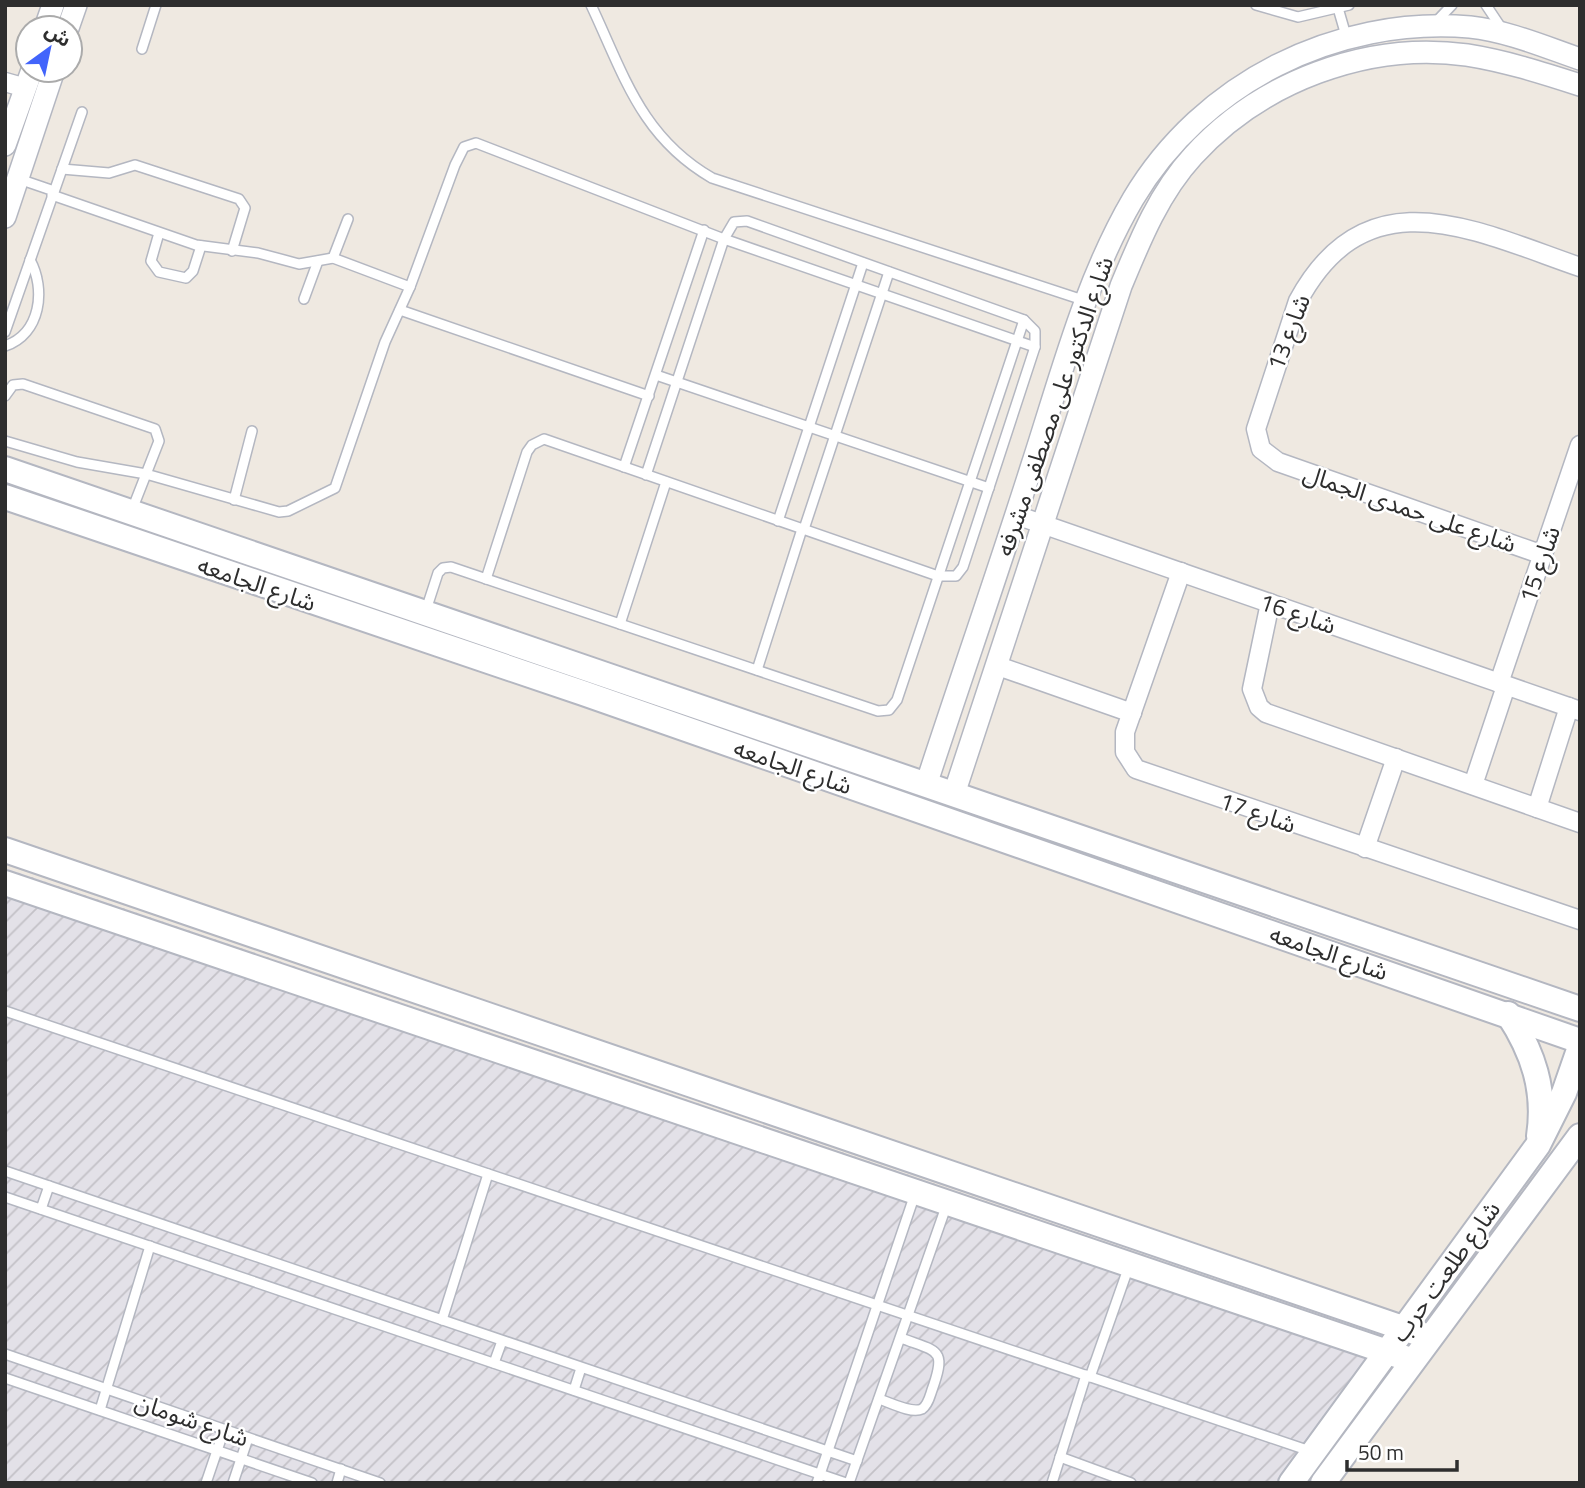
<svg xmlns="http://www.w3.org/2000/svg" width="1585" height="1488" viewBox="0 0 1585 1488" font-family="'Titillium Web','Noto Sans Arabic',sans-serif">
  <defs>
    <pattern id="industrial-furrows" width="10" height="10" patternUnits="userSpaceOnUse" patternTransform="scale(1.75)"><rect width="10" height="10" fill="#e3e1e8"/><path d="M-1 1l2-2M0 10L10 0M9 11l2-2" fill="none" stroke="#c3c1c7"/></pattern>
  </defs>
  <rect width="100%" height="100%" fill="#efe9e1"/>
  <path fill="url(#industrial-furrows)" d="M 5,868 L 1407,1344 L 1309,1483 L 5,1483 Z"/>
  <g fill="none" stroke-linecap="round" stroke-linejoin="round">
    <g stroke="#b4b7c1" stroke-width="12">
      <g id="service">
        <path d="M 591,5 C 624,75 641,137 712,178 L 1086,301"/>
        <path d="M 1256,5 L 1298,17 L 1349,5"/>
        <path d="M 1486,5 L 1502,29"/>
        <path d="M 1338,8 L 1347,39"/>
        <path d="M 1434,24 L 1452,5"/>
        <path d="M 142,49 L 156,5"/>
        <path d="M 62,169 L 109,173 L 135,165 L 239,199 L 245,208 L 232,251"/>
        <path d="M 19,179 L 54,191"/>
        <path d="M 159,233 L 151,261 L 159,272 L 186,278 L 193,271 L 201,246"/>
        <path d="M 333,258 L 348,219"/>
        <path d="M 410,287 L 455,165 L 464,147 L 476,143 L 724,239 L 1035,347"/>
        <path d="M 304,299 L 318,261"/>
        <path d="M 400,310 L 649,396"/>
        <path d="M 5,332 L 82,112"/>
        <path d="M 5,346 C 41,334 46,289 30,260"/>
        <path d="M 656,375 L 989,488"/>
        <path d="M 5,396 L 13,385 L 23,384 L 155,429 L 159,441 L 132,510"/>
        <path d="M 5,441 L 77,462 L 146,474 L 279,512 L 288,511 L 335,488 L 385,342 L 410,287 L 333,258 L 299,264 L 258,253 L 196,245 L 52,195"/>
        <path d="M 624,467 L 704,230"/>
        <path d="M 234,500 L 252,431"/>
        <path d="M 778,521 L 863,263"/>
        <path d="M 804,529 L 889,272"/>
        <path d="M 486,579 L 527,452 L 532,445 L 544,439 L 938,576 L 956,576 L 963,567 L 1035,347 L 1035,331 L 1024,320 L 747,221 L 734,222 L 724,239 L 646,475"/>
        <path d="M 426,610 L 438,573 L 443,568 L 451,567 L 878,711 L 889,710 L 897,700 L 1024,320"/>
        <path d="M 620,624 L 666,482"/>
        <path d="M 757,670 L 802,529"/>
        <path d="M 5,1011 L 1310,1451"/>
        <path d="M 5,1171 L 857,1461"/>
        <path d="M 5,1197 L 846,1483"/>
        <path d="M 41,1209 L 49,1186"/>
        <path d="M 442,1320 L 488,1174"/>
        <path d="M 5,1354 L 380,1483"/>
        <path d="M 494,1363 L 502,1341"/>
        <path d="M 1090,1377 L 1129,1266"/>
        <path d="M 5,1378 L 312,1483"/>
        <path d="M 574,1390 L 581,1368"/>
        <path d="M 879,1399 C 889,1402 911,1414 922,1409 C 928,1405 930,1396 932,1390 C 947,1348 938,1352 901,1338"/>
        <path d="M 100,1410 L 150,1246"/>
        <path d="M 1060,1457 L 1131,1483"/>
        <path d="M 206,1483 L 224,1430"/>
        <path d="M 233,1483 L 248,1438"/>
        <path d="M 337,1483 L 341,1469"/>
        <path d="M 817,1483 L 915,1194"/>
        <path d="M 849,1483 L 947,1204"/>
        <path d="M 1052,1483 L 1086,1375"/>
      </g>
    </g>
    <g stroke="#b4b7c1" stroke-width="21">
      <g id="minor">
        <path d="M 5,82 L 26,88"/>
        <path d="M 1016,515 L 1580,711"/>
        <path d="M 1543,555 L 1278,462 L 1261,449 L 1256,429 L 1298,301 C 1367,173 1475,231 1580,267"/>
        <path d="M 1181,572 L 1125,732 L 1125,752 L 1136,769 L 1580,920"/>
        <path d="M 1270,603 L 1252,689 L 1259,707 L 1266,713 L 1580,823"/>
        <path d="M 998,666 L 1132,713"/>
        <path d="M 1499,683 L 1580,445"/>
        <path d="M 1473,785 L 1506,686"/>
        <path d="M 1537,808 L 1569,707"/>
        <path d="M 1365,848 L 1396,758"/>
      </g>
    </g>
    <g stroke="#b4b7c1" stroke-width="24">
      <g id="tertiary">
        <path d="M 45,28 L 53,5"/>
        <path d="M 68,28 L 76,5"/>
        <path d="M 5,145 L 32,70"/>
        <path d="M 5,217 L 54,70"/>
        <path d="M 926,785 C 961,678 998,572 1032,465 C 1061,376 1085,281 1133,199 C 1202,83 1335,16 1470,27 C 1508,31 1545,47 1580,59"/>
        <path d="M 954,794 L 1121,286 C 1140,240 1159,193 1193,156 C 1260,82 1367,41 1467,55 C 1505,61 1543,73 1580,85"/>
      </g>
    </g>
    <g stroke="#b4b7c1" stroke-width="28">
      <g id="secondary">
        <path d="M 5,469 L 1580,1009"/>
        <path d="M 5,497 L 583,693 L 1580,1041"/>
        <path d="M 5,850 L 1429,1337"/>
        <path d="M 5,883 L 1411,1360"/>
        <path d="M 1508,1014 C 1533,1052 1546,1090 1539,1136"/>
        <path d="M 1291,1483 L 1538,1145 L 1564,1093 L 1580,1047"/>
        <path d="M 1323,1483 L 1580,1136"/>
      </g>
    </g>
    <use href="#service" stroke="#fff" stroke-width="9"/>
    <use href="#minor" stroke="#fff" stroke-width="18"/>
    <use href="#tertiary" stroke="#fff" stroke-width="21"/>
    <use href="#secondary" stroke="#fff" stroke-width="24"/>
  </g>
  <g text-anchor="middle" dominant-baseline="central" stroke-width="5" stroke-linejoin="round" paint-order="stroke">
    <g font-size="24" fill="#2e2e2e" stroke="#fff">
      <text transform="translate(1288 332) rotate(-69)">شارع 13</text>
      <text transform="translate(1054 406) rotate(-71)">شارع الدكتور على مصطفى مشرفه</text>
      <text transform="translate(1410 508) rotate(19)">شارع على حمدى الجمال</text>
      <text transform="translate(1539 564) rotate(-71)">شارع 15</text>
      <text transform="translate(257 583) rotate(19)">شارع الجامعه</text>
      <text transform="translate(1298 613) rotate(19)">شارع 16</text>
      <text transform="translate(793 766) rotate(19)">شارع الجامعه</text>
      <text transform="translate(1258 812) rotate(19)">شارع 17</text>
      <text transform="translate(1329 952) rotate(19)">شارع الجامعه</text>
      <text transform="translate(1445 1271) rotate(-54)">شارع طلعت حرب</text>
      <text transform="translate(192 1419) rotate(19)">شارع شومان</text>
    </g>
  </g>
  <rect width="1585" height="1488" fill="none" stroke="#2e2e2e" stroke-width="14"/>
  <g transform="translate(49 49) rotate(33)"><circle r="33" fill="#ffffff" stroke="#ababab" stroke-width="2"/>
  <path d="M0-5L12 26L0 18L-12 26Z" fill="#4264fb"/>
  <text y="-10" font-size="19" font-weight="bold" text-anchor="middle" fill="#2e2e2e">ش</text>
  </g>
  <path d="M1347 1460v10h110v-10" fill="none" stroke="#2e2e2e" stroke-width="3.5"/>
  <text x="1358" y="1460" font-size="21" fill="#2e2e2e" stroke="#ffffff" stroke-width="5" paint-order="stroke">50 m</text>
</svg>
